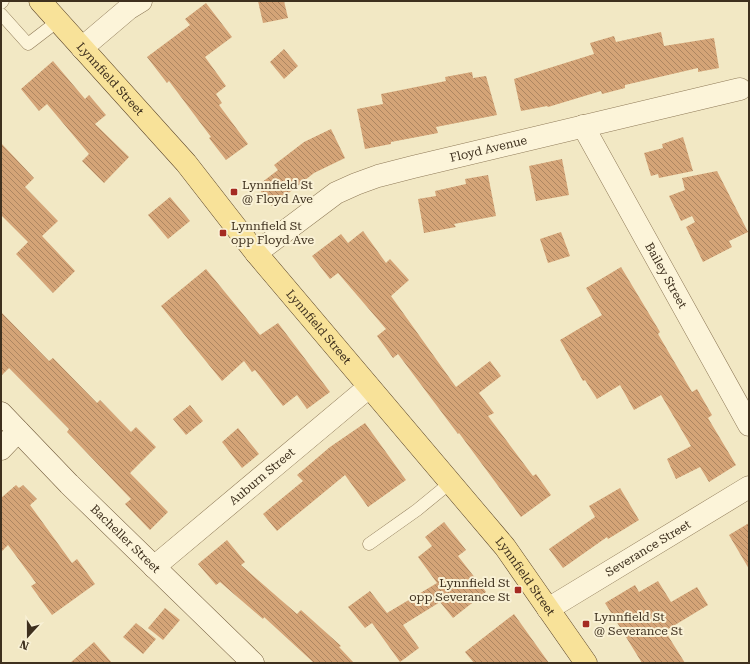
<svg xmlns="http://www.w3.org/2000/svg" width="750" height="664" viewBox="0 0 750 664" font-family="'Roboto Serif',serif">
  <defs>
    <pattern id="building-back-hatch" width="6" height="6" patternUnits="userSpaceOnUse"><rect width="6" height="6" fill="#d4a477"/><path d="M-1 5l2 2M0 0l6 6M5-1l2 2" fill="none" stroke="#ad8661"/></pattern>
  </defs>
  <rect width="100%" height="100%" fill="#f2e8c4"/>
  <g fill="url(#building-back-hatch)">
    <path d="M 258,1 L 284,1 L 288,18 L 263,23 Z"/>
    <path d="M 206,3 L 232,37 L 205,57 L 226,86 L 216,94 L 222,103 L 219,105 L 248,144 L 226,160 L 209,138 L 211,137 L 169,81 L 167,83 L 147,57 L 190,25 L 185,19 Z"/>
    <path d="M 661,32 L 664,46 L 714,38 L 719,68 L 698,72 L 698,68 L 625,85 L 625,88 L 602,94 L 601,91 L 548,107 L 547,106 L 521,111 L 514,79 L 594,54 L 590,43 L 614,36 L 616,42 Z"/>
    <path d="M 284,49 L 298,66 L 284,79 L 270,62 Z"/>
    <path d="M 53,61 L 85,99 L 89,95 L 106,115 L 95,124 L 129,157 L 104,183 L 82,161 L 89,154 L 47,104 L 39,111 L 21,89 Z"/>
    <path d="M 472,72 L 473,78 L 486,76 L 497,115 L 436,127 L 438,133 L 391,142 L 391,144 L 365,149 L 357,109 L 383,104 L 381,94 L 446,81 L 445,77 Z"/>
    <path d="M 331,129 L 345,158 L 314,173 L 272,206 L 257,186 L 278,170 L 274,165 L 304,142 Z"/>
    <path d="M 683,137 L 693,171 L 659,178 L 658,174 L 651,176 L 644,153 L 663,148 L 662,144 Z"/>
    <path d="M 1,143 L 34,178 L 25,187 L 58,221 L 42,236 L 75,271 L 53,293 L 16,254 L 28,242 L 1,215 Z"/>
    <path d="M 562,159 L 569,195 L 536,201 L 529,166 Z"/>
    <path d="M 717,171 L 748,232 L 729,241 L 732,247 L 703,262 L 686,227 L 695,222 L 692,216 L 681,221 L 669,196 L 685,190 L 682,178 Z"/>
    <path d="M 488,175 L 496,216 L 454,224 L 456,227 L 424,233 L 418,199 L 436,196 L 435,191 L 466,184 L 465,179 Z"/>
    <path d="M 170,197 L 190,221 L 168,239 L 148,215 Z"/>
    <path d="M 363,231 L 386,263 L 390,259 L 409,280 L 391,296 L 456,387 L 490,361 L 501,376 L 479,393 L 494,413 L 488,416 L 533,476 L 536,474 L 551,495 L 521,517 L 459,433 L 458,434 L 398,354 L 393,358 L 377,336 L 386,329 L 338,273 L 330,279 L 312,256 L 341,234 L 348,243 Z"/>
    <path d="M 561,232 L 570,256 L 548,263 L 540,239 Z"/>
    <path d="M 621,267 L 660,332 L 658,334 L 692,392 L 697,389 L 712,415 L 708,418 L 736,465 L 709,482 L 700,467 L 676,479 L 667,459 L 691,446 L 661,395 L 634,410 L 620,385 L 597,399 L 585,380 L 583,381 L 560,340 L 602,315 L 586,288 Z"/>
    <path d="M 206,269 L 260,335 L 278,323 L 330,392 L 307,409 L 297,395 L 283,406 L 255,370 L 252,372 L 244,361 L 222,381 L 161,306 Z"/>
    <path d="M 1,312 L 49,361 L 53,358 L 97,403 L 100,400 L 131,432 L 136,427 L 156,447 L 130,473 L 168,512 L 150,530 L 125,504 L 131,499 L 67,432 L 69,429 L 9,368 L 1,376 Z"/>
    <path d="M 190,405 L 203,421 L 186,435 L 173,419 Z"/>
    <path d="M 365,423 L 406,480 L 368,507 L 345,475 L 277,531 L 263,514 L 303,481 L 297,475 L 330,447 Z"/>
    <path d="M 238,428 L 259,454 L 242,468 L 222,442 Z"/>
    <path d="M 16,485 L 19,488 L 23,485 L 37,499 L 30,505 L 72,563 L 77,559 L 95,584 L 52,615 L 31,586 L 36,583 L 8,545 L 1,552 L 1,498 Z"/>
    <path d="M 620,488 L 639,520 L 608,539 L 607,537 L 563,568 L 549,549 L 595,517 L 589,506 Z"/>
    <path d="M 444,522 L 466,550 L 458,556 L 486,592 L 453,618 L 440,602 L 403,625 L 419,648 L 400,662 L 372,623 L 365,628 L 348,607 L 370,591 L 387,613 L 437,583 L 418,557 L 432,546 L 425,537 Z"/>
    <path d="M 749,523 L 749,569 L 729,535 Z"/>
    <path d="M 227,540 L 245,562 L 241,565 L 297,614 L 301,610 L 341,646 L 339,647 L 354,663 L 314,663 L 264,617 L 263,619 L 220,582 L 216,585 L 198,564 Z"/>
    <path d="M 658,581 L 671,602 L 697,587 L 708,605 L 665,631 L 685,663 L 642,663 L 605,603 L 635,585 L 639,592 Z"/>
    <path d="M 165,608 L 180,620 L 163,640 L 148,628 Z"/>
    <path d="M 514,614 L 549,663 L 474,663 L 465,652 Z"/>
    <path d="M 136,623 L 156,639 L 143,654 L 123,637 Z"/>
    <path d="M 94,642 L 112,663 L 70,663 Z"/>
  </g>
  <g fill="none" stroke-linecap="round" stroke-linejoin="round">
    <g stroke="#8f7a58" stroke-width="13">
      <g id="lane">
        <path d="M 1,3 L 3,1"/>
        <path d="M 1,14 L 28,44 L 58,21"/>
        <path d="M 369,544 L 417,510 L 450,483"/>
      </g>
    </g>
    <g stroke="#8f7a58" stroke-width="23">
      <g id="street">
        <path d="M 82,48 L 128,9 L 141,1"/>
        <path id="s1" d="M 583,126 L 749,425"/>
        <path id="s2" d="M 256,253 L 336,193 L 356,184 L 378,176 L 413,167 L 740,89"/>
        <path d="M 1,449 L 18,431"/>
        <path id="s3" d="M 154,567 L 369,387"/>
        <path id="s4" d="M 548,609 L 749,487"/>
      </g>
    </g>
    <g stroke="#715a3b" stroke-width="23">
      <g id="secondary">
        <path id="s5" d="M 1,413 L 69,484 L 253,663"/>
      </g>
    </g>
    <g stroke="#5d472d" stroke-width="23">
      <g id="primary">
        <path id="s6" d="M 40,1 L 186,163 L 256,253 L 505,547 L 586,663"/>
      </g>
    </g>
    <use href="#lane" stroke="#fcf4d9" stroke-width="12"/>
    <use href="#street" stroke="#fcf4d9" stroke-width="22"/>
    <use href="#secondary" stroke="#fcf4d9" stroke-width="22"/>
    <use href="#primary" stroke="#f8e299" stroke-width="22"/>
  </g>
  <g fill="#a52b22" stroke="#f9f1d5" stroke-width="1.5">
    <rect x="230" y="188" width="8" height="8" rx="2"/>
    <rect x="219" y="229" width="8" height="8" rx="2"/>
    <rect x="514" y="586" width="8" height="8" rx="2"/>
    <rect x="582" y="620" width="8" height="8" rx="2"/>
  </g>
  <g text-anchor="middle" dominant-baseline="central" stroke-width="4" stroke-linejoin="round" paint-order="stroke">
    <g font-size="12" fill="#3e301e" stroke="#f9f1d5">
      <text stroke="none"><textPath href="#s6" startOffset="105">Lynnfield Street</textPath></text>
      <text stroke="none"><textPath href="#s2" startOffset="259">Floyd Avenue</textPath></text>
      <text stroke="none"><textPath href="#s1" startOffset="171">Bailey Street</textPath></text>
      <text stroke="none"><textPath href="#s6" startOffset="429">Lynnfield Street</textPath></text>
      <text stroke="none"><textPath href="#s3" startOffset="141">Auburn Street</textPath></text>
      <text stroke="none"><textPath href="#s5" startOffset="177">Bacheller Street</textPath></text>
      <text stroke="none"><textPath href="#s4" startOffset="117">Severance Street</textPath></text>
      <text stroke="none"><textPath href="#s6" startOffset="753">Lynnfield Street</textPath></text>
    </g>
    <g font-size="12" fill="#3e301e" stroke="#f9f1d5" text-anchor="start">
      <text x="242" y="185">Lynnfield St<tspan x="242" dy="14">@ Floyd Ave</tspan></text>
      <text x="231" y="226">Lynnfield St<tspan x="231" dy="14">opp Floyd Ave</tspan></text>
      <text x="510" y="583" text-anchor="end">Lynnfield St<tspan x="510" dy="14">opp Severance St</tspan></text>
      <text x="594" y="617">Lynnfield St<tspan x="594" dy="14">@ Severance St</tspan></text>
    </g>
  </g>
  <rect width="750" height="664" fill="none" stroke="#3e301e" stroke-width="4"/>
  <g transform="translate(28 636) rotate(201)" stroke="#f9f1d5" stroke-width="3" paint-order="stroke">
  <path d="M0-3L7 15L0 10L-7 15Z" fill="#3e301e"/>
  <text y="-6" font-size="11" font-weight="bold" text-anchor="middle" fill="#3e301e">N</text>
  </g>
</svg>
